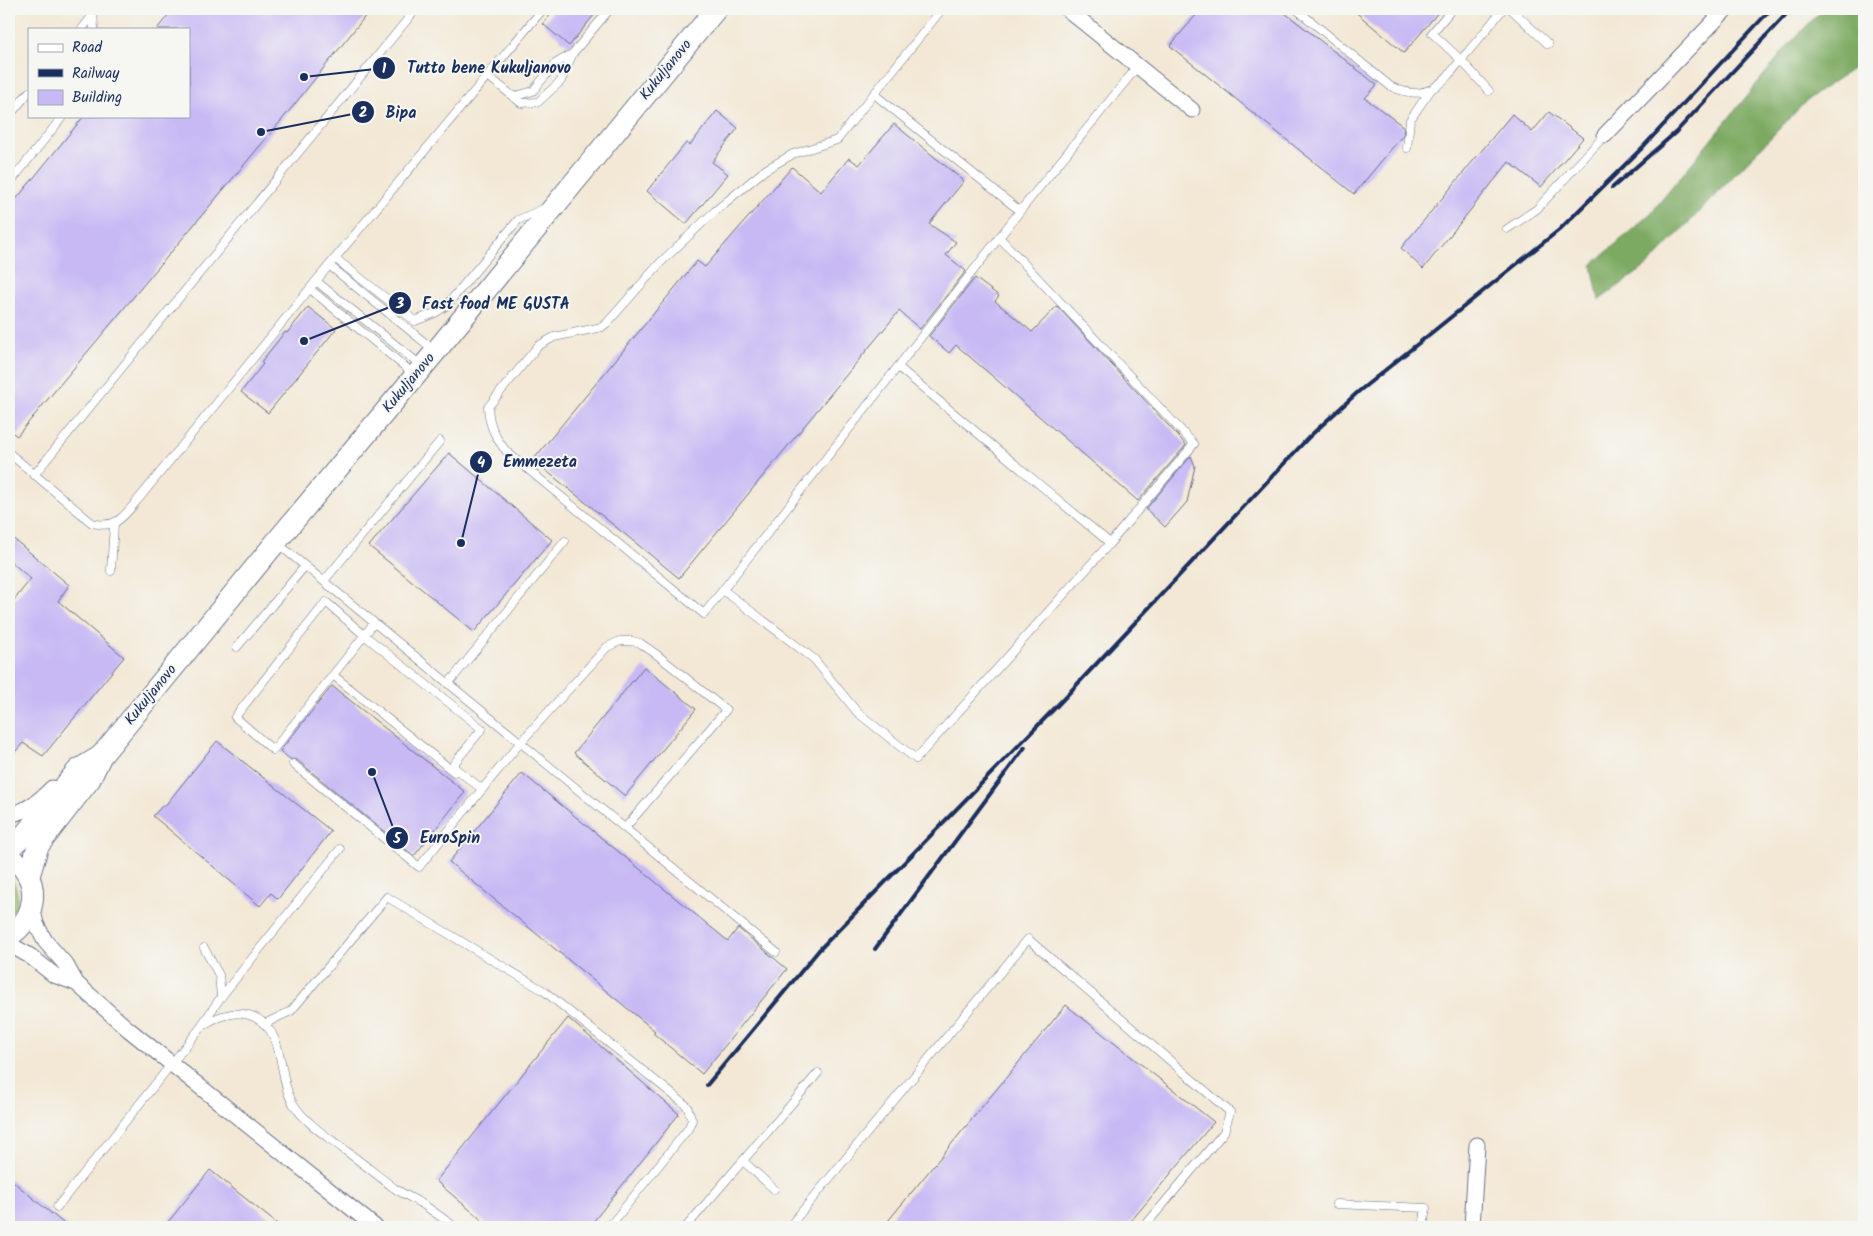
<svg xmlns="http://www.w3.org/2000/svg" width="1873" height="1236" viewBox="0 0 1873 1236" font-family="Kalam,sans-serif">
  <rect width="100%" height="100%" fill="#f6f6f2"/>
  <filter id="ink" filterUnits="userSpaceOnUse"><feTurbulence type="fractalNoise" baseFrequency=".02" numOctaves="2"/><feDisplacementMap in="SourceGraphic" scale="10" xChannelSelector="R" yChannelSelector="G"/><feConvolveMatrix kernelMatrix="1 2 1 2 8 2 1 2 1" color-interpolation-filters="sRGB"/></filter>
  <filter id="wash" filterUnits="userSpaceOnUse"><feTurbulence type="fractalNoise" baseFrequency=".0096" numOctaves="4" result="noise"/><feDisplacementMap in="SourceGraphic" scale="20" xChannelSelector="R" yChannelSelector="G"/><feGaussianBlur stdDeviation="1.12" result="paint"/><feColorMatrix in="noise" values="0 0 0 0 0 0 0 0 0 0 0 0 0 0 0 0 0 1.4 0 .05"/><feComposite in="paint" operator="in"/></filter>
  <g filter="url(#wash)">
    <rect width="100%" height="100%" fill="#f3e8d5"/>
    <path fill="#9cc570" stroke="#5c7a67" d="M 9,875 C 20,889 20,904 9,917 Z"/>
    <path fill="#7daa62" stroke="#4c6c60" d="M 1823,9 L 1864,9 L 1864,61 L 1807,100 L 1648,265 L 1599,300 L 1592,265 L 1651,213 L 1791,42 Z"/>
    <g id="blocks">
      <g fill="#c8b9f4">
        <path d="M 173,9 L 371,9 L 290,110 L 17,436 L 9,430 L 9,208 L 84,116 L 189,116 L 189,29 L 157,29 Z"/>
        <path d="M 555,9 L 599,9 L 569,46 L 543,24 Z"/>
        <path d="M 1201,9 L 1280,9 L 1377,85 L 1365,98 L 1404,127 L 1403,135 L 1354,194 L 1170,46 Z"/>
        <path d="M 1352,9 L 1441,9 L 1404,53 Z"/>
        <path d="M 717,111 L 738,128 L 712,162 L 728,174 L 686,224 L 647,191 L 686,143 L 690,145 Z"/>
        <path d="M 1549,112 L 1583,138 L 1541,187 L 1509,162 L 1423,269 L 1401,248 L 1512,114 L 1532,132 Z"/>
        <path d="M 894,124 L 964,181 L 929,224 L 956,242 L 946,255 L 966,271 L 920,329 L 899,311 L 679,578 L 533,460 L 697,261 L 705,267 L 792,167 L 821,192 L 849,158 L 859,165 Z"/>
        <path d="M 975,278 L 999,296 L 995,301 L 1032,332 L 1057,306 L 1180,438 L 1186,445 L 1138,501 L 956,345 L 949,353 L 929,336 Z"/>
        <path d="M 308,307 L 336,329 L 268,413 L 241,392 L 263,364 L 261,362 L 285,332 L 287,333 Z"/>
        <path d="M 449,453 L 552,540 L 474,632 L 369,546 Z"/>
        <path d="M 1191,456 L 1195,466 L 1187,502 L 1165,527 L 1146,509 Z"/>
        <path d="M 9,535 L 69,585 L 58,601 L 124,657 L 43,756 L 23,743 L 9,759 L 9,606 L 31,579 L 9,560 Z"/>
        <path d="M 644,667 L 696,709 L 625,796 L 574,753 Z"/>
        <path d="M 332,686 L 465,792 L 414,856 L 297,760 L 290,759 L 280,751 Z"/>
        <path d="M 217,741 L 331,831 L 278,899 L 271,893 L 260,906 L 153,816 L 163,805 L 164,807 Z"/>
        <path d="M 522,773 L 728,941 L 738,928 L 787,969 L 702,1074 L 653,1033 L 655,1031 L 449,862 Z"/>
        <path d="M 1066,1005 L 1214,1122 L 1126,1227 L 883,1227 Z"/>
        <path d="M 568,1018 L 679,1114 L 589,1227 L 490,1227 L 436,1181 Z"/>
        <path d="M 210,1170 L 281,1227 L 164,1227 Z"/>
        <path d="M 9,1178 L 40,1204 L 68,1227 L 9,1227 Z"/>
      </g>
    </g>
  </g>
  <g filter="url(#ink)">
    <use href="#blocks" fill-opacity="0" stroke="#677088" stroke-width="1"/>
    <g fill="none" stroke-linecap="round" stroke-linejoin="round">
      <g stroke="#677088" stroke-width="9">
        <g id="lane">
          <path d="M 93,9 L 94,29"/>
          <path d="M 942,9 L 837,140 L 793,154 L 765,170 L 715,211 L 661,262 L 607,323 L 602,327 L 554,337 L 538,346 L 488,407 C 489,425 495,438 507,452 L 704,614 L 1020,211 L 1138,66"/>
          <path d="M 1296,9 L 1390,86 C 1429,105 1444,81 1466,54 C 1479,39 1491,24 1503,9"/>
          <path d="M 1452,9 L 1432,33 L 1461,60 L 1489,91"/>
          <path d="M 1511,9 L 1548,44"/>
          <path d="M 82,29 L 93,15"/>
          <path d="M 488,76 L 521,103 L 538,102 L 561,81 L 573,53 L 610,9"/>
          <path d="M 874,94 L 1020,211"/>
          <path d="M 513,97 L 533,91 L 555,64 L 572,54"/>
          <path d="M 9,116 L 29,92"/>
          <path d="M 1407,148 L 1410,120 L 1430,91"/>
          <path d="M 9,184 L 63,116"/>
          <path d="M 1507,229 L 1537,209 L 1605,135"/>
          <path d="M 336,259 L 415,321 L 435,313 L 446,306 L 518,220 L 545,208"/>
          <path d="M 330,266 L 434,350"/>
          <path d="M 316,281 L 422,366"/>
          <path d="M 310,289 L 415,375"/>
          <path d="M 898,367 L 1110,543"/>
          <path d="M 9,453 L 92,523 C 118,530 125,514 141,496 L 316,281 L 543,9"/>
          <path d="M 34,475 L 416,9"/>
          <path d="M 277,543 L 776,952"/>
          <path d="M 111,571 L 114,524"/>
          <path d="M 324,581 L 440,441"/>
          <path d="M 723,590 L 814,659 L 857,712 L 916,759 L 1110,543 L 1194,444 L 999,237"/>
          <path d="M 374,623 C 341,665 307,708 273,750 L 235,717 L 326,602 L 364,635 L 482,729 L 452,766 L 482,789"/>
          <path d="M 237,647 L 305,566"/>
          <path d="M 333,675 L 454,772"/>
          <path d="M 448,684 L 565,541"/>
          <path d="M 293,764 L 419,867 L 520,743 L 607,647 L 620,641 L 632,641 L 640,643 L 656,654 L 726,710 L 625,828"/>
          <path d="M 204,948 L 219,975 L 221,997"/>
          <path d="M 203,1023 L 221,997 L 340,849"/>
          <path d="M 264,1024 L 291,1011 L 387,897 L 544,991 L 687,1106 L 692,1120 L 688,1129 L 609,1227"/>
          <path d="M 743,1161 L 774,1189"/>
          <path d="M 1336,1204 L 1426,1208 L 1423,1227"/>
          <path d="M 57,1207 L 201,1027 C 217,1015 240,1008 258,1019 C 287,1037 277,1079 294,1105 C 306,1123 325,1135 342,1148 C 360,1161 377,1175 394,1188 C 403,1194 414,1199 424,1205 C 434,1212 445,1220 455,1227"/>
          <path d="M 686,1227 L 818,1073"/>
          <path d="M 789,1227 L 1028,939 L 1230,1112 L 1224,1132 L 1144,1227"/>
        </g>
      </g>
      <g stroke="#677088" stroke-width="17">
        <g id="street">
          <path d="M 1067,9 L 1192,110"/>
          <path d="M 1605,135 L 1726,9"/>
          <path d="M 9,815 C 27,811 39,801 52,788"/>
          <path d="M 32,906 L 36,924 L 45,941 L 66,965 L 76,983 L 128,1029 L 375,1227"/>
          <path d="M 9,944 L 30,956 L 54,975 L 76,983"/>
          <path d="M 1472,1227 L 1477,1145"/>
        </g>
      </g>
      <g stroke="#677088" stroke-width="23">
        <g id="secondary">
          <path d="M 9,848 L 25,834 L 78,770 L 101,756"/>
          <path d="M 9,857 C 42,874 39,918 9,936"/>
          <path d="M 29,876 L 38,846 L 90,779 L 101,756 L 276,542 L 436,351 L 716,9"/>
        </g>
      </g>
      <use href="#lane" stroke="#fff" stroke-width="8"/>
      <use href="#street" stroke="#fff" stroke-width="15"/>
      <use href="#secondary" stroke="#fff" stroke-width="21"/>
      <g stroke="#1b2f5e" stroke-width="4">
        <path d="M 1612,188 L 1676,132 L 1791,9"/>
        <path d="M 875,949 L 1025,747"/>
        <path d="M 707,1085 L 819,950 L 1054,709 L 1309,437 L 1358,392 L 1559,230 L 1642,148 L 1771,9"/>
      </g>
    </g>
  </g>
  <g text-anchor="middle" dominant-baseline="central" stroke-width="4" stroke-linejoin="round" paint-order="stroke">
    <g font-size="15" fill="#1b2f5e" stroke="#f6f6f2">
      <text transform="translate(666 70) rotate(-51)">Kukuljanovo</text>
      <text transform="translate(409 383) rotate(-50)">Kukuljanovo</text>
      <text transform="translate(151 695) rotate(-51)">Kukuljanovo</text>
    </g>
  </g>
  <path fill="none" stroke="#1b2f5e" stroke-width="2" d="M304 77L384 68M261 132L363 112M304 341L400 303M461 543L481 462M372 772L397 838"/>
  <g fill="#1b2f5e" stroke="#f6f6f2" stroke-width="2">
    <circle cx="304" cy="77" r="5"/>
    <circle cx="261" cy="132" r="5"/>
    <circle cx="304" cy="341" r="5"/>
    <circle cx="461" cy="543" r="5"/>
    <circle cx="372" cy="772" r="5"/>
    <circle cx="384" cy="68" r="12"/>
    <circle cx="363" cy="112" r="12"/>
    <circle cx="400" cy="303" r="12"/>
    <circle cx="481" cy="462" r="12"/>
    <circle cx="397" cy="838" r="12"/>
  </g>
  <g font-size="15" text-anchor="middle" font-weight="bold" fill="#fff">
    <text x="384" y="73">1</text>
    <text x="363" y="117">2</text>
    <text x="400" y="308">3</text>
    <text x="481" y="467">4</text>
    <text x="397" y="843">5</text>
  </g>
  <g font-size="16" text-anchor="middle" font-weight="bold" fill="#1b2f5e" stroke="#f6f6f2" stroke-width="4" stroke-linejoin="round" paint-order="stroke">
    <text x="489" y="73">Tutto bene Kukuljanovo</text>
    <text x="401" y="118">Bipa</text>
    <text x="496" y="309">Fast food ME GUSTA</text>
    <text x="540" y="467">Emmezeta</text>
    <text x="450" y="843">EuroSpin</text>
  </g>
  <rect width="1873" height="1236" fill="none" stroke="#f6f6f2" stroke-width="30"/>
  <rect x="28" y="28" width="162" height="90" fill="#f6f6f2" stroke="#9ea6b7"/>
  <rect x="38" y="44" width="25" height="8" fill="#ffffff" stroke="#9ea6b7"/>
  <text x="72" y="52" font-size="15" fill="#1b2f5e">Road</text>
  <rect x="38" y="69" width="25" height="8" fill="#1b2f5e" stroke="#9ea6b7"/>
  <text x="72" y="78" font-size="15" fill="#1b2f5e">Railway</text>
  <rect x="38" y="90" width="25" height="15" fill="#c8b9f4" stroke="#9ea6b7"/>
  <text x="72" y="102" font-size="15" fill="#1b2f5e">Building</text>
</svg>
